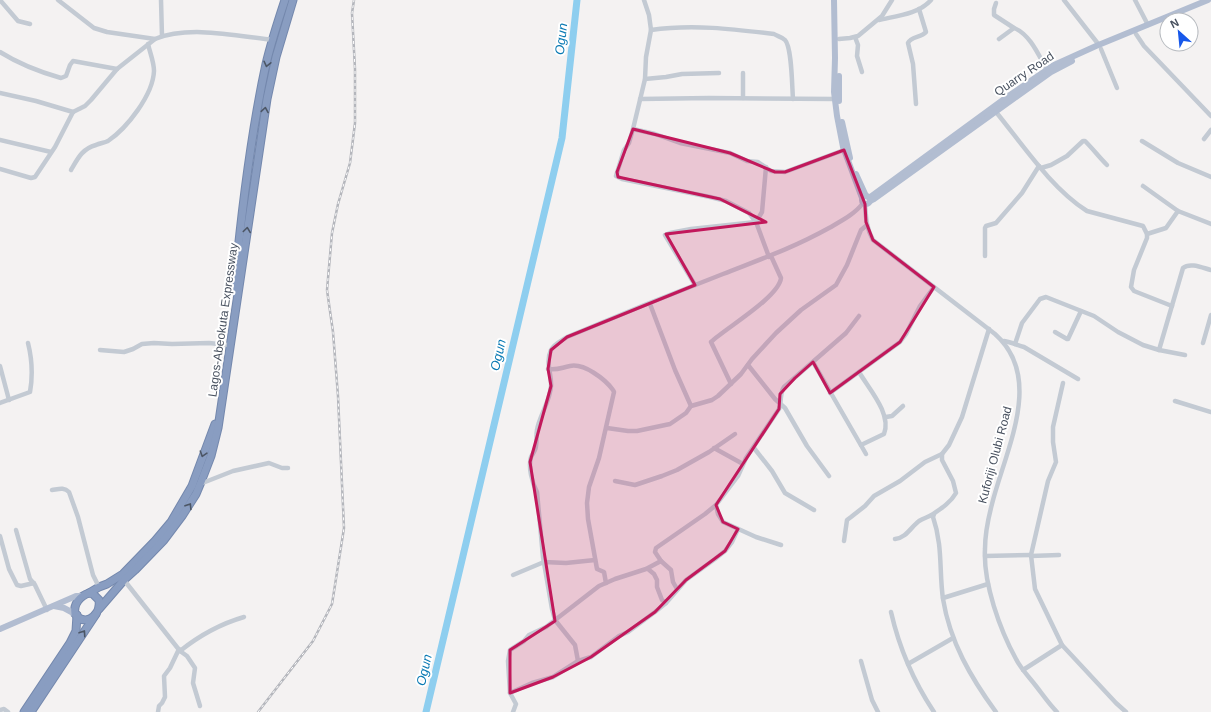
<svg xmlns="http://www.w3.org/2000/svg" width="1211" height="712" viewBox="0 0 1211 712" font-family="Arial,sans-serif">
  <rect width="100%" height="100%" fill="#f4f2f2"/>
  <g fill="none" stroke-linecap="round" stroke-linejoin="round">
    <path stroke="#8eceef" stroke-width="7" d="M 426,712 L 562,138 L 577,0"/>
    <g stroke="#7488ad" stroke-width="9">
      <g id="highway">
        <path d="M 234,291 C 241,216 250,138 266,64 C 271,43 278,21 285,0"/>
        <path d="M 89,593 L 99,587 L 107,584 L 123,574 L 155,541 L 171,522 L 192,486 L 215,424"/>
        <path d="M 89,593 L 93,594 L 99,600 C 101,612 90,626 77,617 L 77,615 L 75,614 C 73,604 80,596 89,593 Z"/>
        <path d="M 99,609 L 124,580 L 135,570 L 164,540 L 182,516 L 196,494 L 201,482 L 211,456 L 218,428 L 267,99 L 276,57 L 293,0"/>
        <path d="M 24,712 L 70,643 L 76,631 L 77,615"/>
        <path d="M 31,712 L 96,614"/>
      </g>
    </g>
    <g stroke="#c3cad3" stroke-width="4.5">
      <path d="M 0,0 L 18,21 L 30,24"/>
      <path d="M 58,0 L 94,28 L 107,32 L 155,39"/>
      <path d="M 161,0 L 162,36"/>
      <path d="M 644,0 L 649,15 L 651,30 L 646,57 L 645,79 L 633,129 L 629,143 L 624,150 L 616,176 L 622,179 L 710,197 L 726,201 L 749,213 L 756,222 L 769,257"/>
      <path d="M 1064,0 L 1099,45"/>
      <path d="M 1135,0 L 1148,25"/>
      <path d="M 996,3 L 994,9 L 994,15 L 1014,28"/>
      <path d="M 879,20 C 896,16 919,14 931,0"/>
      <path d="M 651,30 C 692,24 733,29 774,34 C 777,36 782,37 785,40 C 792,47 792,88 793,99"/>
      <path d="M 1136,34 L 1144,46 L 1211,116"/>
      <path d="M 855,37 L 858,45 L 857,56 L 862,72"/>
      <path d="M 839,39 L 850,38 L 858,36 L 882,16 L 892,0"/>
      <path d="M 999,39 L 1014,28 C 1030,34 1039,56 1047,70"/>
      <path d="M 1101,49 L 1117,88"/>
      <path d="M 0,52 C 19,64 40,72 61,78 L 66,76 L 70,65 L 73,61 L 117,69"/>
      <path d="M 645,79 L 666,77 L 682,74 L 719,73"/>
      <path d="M 0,93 L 36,101 L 73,112"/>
      <path d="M 743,98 L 743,73"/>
      <path d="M 640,99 L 709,98 L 835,99"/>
      <path d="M 916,104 L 913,64 L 908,43 C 911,36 921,38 926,32 L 919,9"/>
      <path d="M 996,112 C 1023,145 1051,188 1087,211 L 1143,226 L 1147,234 L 1147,238 L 1134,270 L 1131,287 L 1134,291 L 1172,306"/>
      <path d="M 633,129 L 655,134 L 680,143 L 730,153 L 747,161 L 758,162 L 771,171 L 785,172 L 844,150"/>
      <path d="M 1204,139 L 1211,130"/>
      <path d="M 0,140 L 51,152"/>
      <path d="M 1142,141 L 1178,163 L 1211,177"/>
      <path d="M 1041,168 L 1051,165 L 1067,156 L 1083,141 L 1085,141 C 1093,149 1099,157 1107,165"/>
      <path d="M 0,169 L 31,178 L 35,177 L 55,147 L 73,112 L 85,106 L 91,100 L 117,69 L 155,39 C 189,25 237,36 273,40"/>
      <path d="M 71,170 C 78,158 82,149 96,145 C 100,143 104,143 108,141 C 127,128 153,95 154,71 C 154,62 150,53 148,44"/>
      <path d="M 1143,186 L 1178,211 L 1211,224"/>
      <path d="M 865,204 C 866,217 866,228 873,240 L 995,334 C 1045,378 1005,451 992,504 C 988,519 985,535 985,549 C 983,583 1000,630 1016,659 C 1021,669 1029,677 1036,686 C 1043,695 1049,704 1057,712"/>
      <path d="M 1147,234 L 1166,228 L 1178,211"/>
      <path d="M 985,256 L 985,228 L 986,226 L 996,223 L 1022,193 L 1039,166"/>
      <path d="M 695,285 L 665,235 L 670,233 L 691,229 L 756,222 L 762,212 L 766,167"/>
      <path d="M 650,304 L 675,370 L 691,406"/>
      <path d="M 1055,332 L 1067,339 L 1068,339 L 1081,311"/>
      <path d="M 1004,341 C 1011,342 1017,345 1024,347 L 1078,379"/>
      <path d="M 1203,343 L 1211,315"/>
      <path d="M 1015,344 L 1022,323 L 1040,299 L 1046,297 L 1094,316 L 1118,332 L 1143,345 L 1159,350 L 1185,355"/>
      <path d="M 100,350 L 124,352 L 133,349 L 142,344 L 154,343 L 172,344 L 209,343 L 228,345"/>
      <path d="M 1159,350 L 1183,268 C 1190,262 1203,268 1211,270"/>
      <path d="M 813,362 L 866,454"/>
      <path d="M 748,365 L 775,399 L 785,408 L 807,446 L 829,476"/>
      <path d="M 0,366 L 9,400"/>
      <path d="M 548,369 C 559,370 560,368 570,366 C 584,363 605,379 613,390 L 614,392 L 599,458 L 589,487 L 587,503 L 588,519 L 597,569 L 604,572 L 606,583"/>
      <path d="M 859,372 C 869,389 892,414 884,434 L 861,445"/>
      <path d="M 1063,383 L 1053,427 L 1053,442 L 1056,462 L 1048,481 L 1031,555 L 1035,589 L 1062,645 L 1116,703 L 1126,712"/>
      <path d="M 731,384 L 711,342 C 726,328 779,297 781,278 L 771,256"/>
      <path d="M 830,393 L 900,342 L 906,334 L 920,306 L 934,287"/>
      <path d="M 1175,401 L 1211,412"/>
      <path d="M 0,403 L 30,392 C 33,375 32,359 28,343"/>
      <path d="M 886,417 L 892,416 L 903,406"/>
      <path d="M 607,428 L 628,431 L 637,431 L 670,424 L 686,413 L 691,406 L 712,400 L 718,396 L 741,374 L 752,359 L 776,333 L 801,310 L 836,285 L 847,265 L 861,230 L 867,225"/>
      <path d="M 714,448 L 743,464"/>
      <path d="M 754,448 L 772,471 L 785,493 L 814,510"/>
      <path d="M 615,481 L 635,485 L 662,476 L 677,470 L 709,452 L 735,434"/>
      <path d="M 200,484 L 233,471 L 269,463 L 282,468 L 288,468"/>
      <path d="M 52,490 C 59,489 64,487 69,492 L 78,517 L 93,575 L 99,587"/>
      <path d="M 716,505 L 718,514 L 723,522 L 756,537 L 781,545"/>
      <path d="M 934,514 L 933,517 C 943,546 939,571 943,599 C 950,642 971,678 996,712"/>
      <path d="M 16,530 L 30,579 L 35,585 L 47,610"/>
      <path d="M 0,536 L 9,569 L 17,585 L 21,586 L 34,583"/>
      <path d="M 895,539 C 906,538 911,527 919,521 C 924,518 929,517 933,514 C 942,508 951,502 956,493 L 953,481 L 942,460 L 942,454"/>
      <path d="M 844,541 L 847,520 L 851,517 L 865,506 L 874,496 L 900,481 L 925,462 L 942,454 L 949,445 L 962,417 L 989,329"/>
      <path d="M 985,556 L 1031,555"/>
      <path d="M 1031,556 L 1059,555"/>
      <path d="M 648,569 L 654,574 L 657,580 L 657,587 L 662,600 L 666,603"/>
      <path d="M 513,575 L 544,562 L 566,563 L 595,560"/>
      <path d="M 124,580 L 180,651 L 187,656 L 195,668 L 193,683 L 200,706"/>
      <path d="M 677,589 L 673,582 L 671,570 L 661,561 L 655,552 L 656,548 L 705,514 L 716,505 L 738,476 L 746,458 L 779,409 C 783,400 778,397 784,387 L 846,333 L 859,316"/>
      <path d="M 943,598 L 988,584"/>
      <path d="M 891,612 C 899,647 914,682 934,712"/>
      <path d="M 180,651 C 200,635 220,624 244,617"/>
      <path d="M 578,661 L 575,645 L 555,620 L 552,609 L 543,557 L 537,492 C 532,483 528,467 531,457 C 533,453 536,450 536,446 C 537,441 536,435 537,430 C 539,416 550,402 551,386 C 552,374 545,363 551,350 C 554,344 561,341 567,337 C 619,315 671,294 723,274 C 761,259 793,248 829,228 C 841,221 855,214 863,203"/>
      <path d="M 861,661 L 872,700 L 878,712"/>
      <path d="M 908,664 L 953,638"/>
      <path d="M 1023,670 L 1062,645"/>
      <path d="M 510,693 L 532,683 L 553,677 L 578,661 L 591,657 L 619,636 L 628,632 L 655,612 L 666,603 L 686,580 L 715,559 L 725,551 L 732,542 L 738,529"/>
      <path d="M 0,710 L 4,709 L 8,712"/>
      <path d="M 158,712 L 159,706 L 162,703 L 165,697 L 164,676 L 170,668 L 179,649"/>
      <path d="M 513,712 L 516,704 L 510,693 L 508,661 L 510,650 L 524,641 L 529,635 L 546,627 L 599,586 L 615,579 L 646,569 L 661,561"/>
    </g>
    <g stroke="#b2bdd1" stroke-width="6">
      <path d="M 834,0 L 835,58 L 834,92 L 837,116 L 843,147 L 862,198"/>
      <path d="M 839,76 L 839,101"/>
      <path d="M 842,122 L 850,158"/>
      <path d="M 856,174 L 866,196"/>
      <circle cx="866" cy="200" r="4"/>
      <path d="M 869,198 L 1007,97 L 1054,65 L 1096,46 L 1208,0"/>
      <path d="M 870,201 L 874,199 L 1051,72 L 1072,61"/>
      <path d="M 54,606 L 64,608 L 75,614"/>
      <path d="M 0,629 L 76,596 L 83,596"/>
    </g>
    <use href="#highway" stroke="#899dc1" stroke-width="7"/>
    <g stroke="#b4b6bc" stroke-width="2.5">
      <path id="rail" d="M 258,712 L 313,641 L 332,604 L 344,528 L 338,396 L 333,332 L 327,290 L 332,233 L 338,204 L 350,163 L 355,123 L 355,69 L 352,13 L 354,0"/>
    </g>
    <use href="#rail" stroke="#fff" stroke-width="1" stroke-dasharray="3" stroke-linecap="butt"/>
  </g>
  <defs><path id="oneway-chevron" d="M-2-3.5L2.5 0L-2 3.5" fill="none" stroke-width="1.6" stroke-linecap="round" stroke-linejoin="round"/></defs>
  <g stroke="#4c5665">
    <use href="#oneway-chevron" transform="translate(267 64) rotate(103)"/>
    <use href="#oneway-chevron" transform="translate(265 110) rotate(-81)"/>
    <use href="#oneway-chevron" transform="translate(247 230) rotate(-82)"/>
    <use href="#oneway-chevron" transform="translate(203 454) rotate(108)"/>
    <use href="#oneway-chevron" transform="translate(189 506) rotate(-58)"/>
    <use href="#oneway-chevron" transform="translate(83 633) rotate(-56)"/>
  </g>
  <path fill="#c2185b" fill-opacity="0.2" stroke="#c2185b" stroke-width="3" stroke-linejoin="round" d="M 633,129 L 730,153 L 775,172 L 785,172 L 844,150 L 865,204 L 866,222 L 873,240 L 934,287 L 900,342 L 830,393 L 813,362 L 795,378 L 780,394 L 779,409 L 716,505 L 723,522 L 738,529 L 725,551 L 686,580 L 655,612 L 591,657 L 553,677 L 510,693 L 510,650 L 555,621 L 530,462 L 551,386 L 548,369 L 551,350 L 567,337 L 695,285 L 666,234 L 766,222 L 720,199 L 618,177 L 617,172 Z"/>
  <g text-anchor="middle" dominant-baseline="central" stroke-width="4" stroke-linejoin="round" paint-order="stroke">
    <g font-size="12" fill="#495260" stroke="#fff">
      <text transform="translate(1024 74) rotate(-34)">Quarry Road</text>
      <text transform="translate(223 320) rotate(-82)">Lagos-Abeokuta Expressway</text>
      <text transform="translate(995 455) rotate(-75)">Kuforiji Olubi Road</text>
    </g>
    <g font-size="13" font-style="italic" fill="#0979b3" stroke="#fff">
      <text transform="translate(561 39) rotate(-84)">Ogun</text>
      <text transform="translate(498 355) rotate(-77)">Ogun</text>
      <text transform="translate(424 670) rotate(-77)">Ogun</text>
    </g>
  </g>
  <g transform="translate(1179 32) rotate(333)"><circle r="19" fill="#ffffff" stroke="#b6babf"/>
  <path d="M0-3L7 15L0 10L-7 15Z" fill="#1758ea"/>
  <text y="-6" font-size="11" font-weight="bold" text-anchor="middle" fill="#495260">N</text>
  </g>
</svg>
